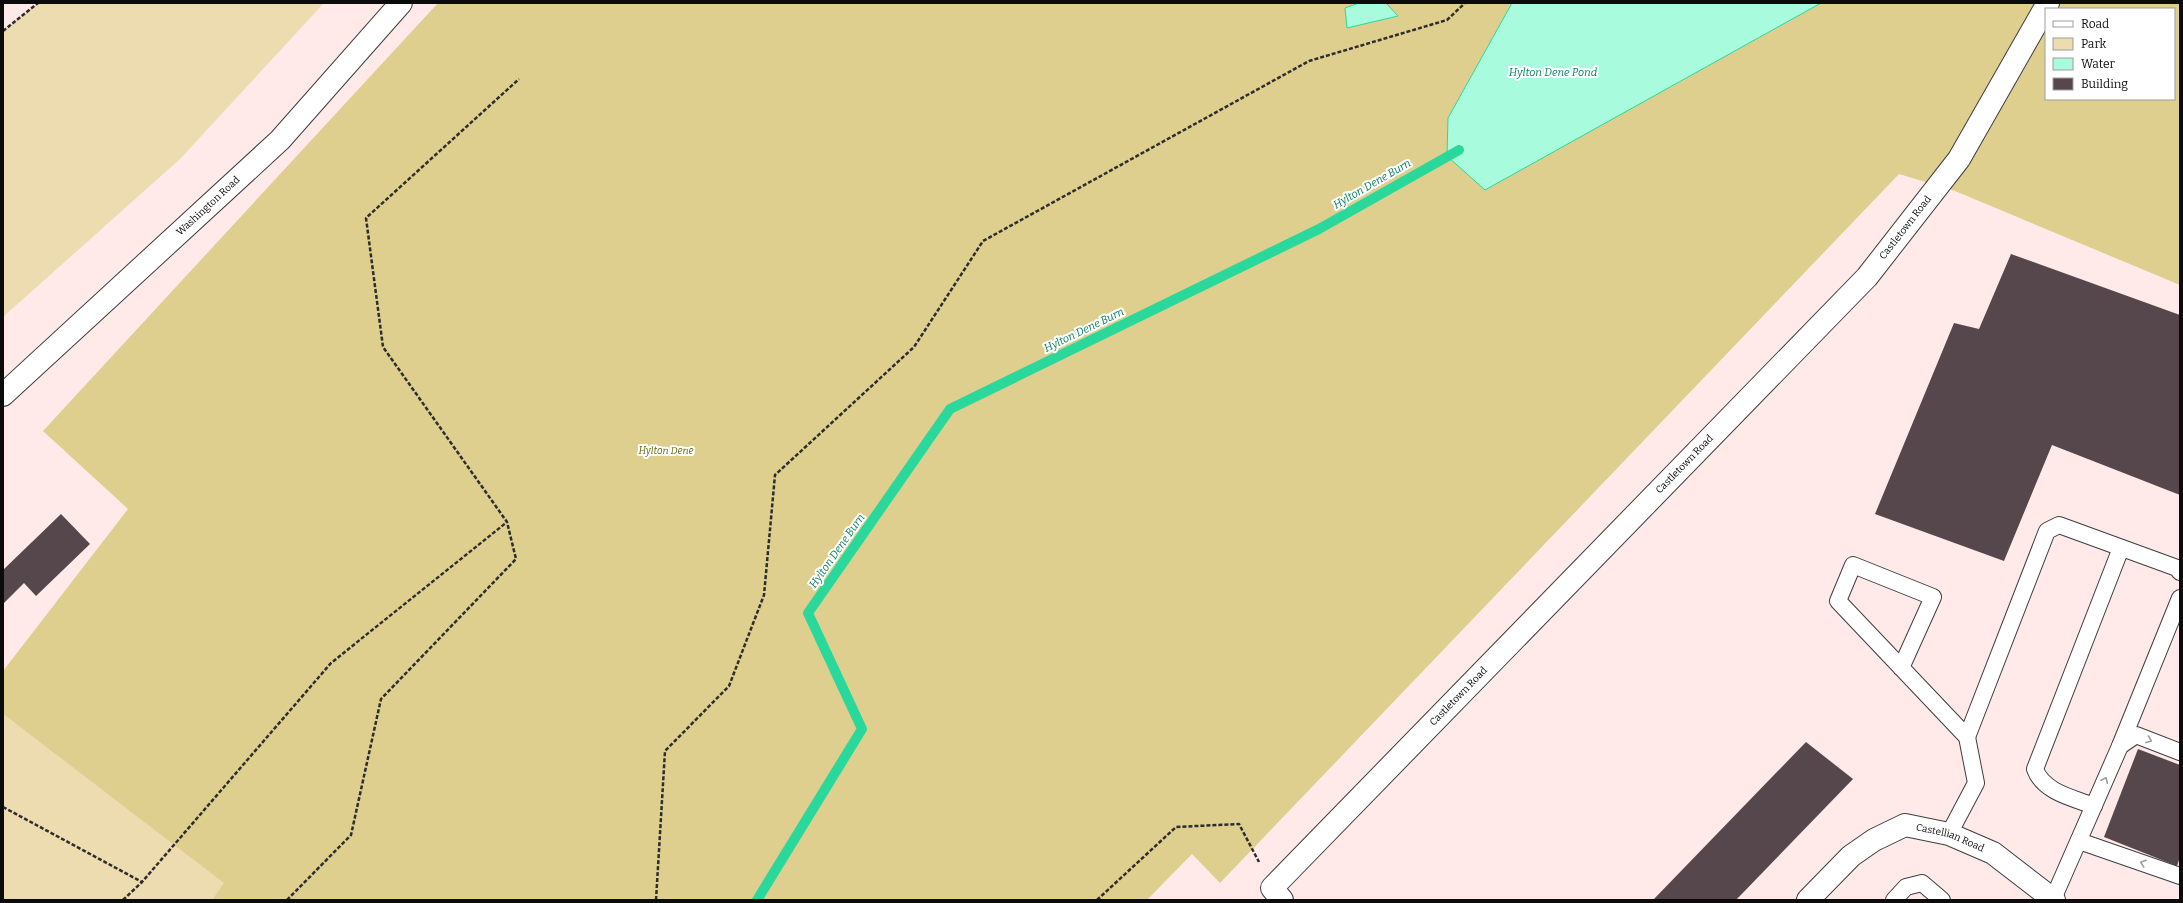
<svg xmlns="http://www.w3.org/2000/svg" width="2183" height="903" viewBox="0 0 2183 903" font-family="Bitter,serif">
  <rect width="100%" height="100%" fill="#ffeae9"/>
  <g fill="#ecdcb0">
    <path d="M 38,3 L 324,3 L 180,159 L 3,317 L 3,31 Z"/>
    <path d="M 3,714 L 225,883 L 212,900 L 3,900 Z"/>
  </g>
  <path fill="#decf8e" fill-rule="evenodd" d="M 438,3 L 1512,3 L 1448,118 L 1485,189 L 1821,3 L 2180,3 L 2180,285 L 1955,191 L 1899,174 L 1220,883 L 1192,854 L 1147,900 L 212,900 L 224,883 L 3,714 L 3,671 L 128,509 L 43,431 ZM 2046,9 L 2174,9 L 2174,99 L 2046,99 Z"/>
  <g fill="#a9fbdd" stroke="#2ad89c">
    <path d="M 1359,3 L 1386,3 L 1398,16 L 1347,28 L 1345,8 Z"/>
    <path d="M 1512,3 L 1821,3 L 1485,190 L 1447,156 L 1448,118 Z"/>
  </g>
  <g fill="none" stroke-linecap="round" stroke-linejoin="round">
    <path stroke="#2ad89c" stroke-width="10" d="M 757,900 L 862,729 L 808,613 L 950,409 L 1319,229 L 1459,150"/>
  </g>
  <g fill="#55474c">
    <path d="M 2011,254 L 2180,315 L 2180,495 L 2052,445 L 2004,561 L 1875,514 L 1954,323 L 1979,329 Z"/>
    <path d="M 61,514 L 90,544 L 36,596 L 24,583 L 3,604 L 3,570 Z"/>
    <path d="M 1806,742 L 1853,779 L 1736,900 L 1653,900 Z"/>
    <path d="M 2138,749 L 2180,765 L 2180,857 L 2177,866 L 2104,837 Z"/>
  </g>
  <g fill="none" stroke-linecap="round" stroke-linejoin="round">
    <g stroke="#3e3e3e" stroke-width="18">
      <g id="service">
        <path d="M 1901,668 L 1933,597 L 1853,565 L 1838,601 L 1967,737 L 1976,783 L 1949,834"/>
        <path d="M 1967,737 L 2047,531 L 2059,525 L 2177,568 L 2180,572"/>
        <path d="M 2120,746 L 2136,735 L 2180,752"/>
        <path d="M 2094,806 C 2073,798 2043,792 2035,769 L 2121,548"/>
        <path d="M 2079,841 L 2180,876"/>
        <path d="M 2053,899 L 2120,746 L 2180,598"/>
        <path d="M 1894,900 L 1906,887 L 1922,883 L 1942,900"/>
      </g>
    </g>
    <g stroke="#3e3e3e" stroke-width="24">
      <g id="minor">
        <path id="s1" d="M 1808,900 L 1851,856 L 1874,840 L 1905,825 L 1949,834 L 1993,853 L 2054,900"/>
      </g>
    </g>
    <g stroke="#3e3e3e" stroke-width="24">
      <g id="tertiary">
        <path id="s2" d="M 3,395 L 280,140 L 401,3"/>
        <path id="s3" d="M 1282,900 L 1272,888 L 1867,277 L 1959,159 L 2048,3"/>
      </g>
    </g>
    <g stroke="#2d2d2d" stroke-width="2.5" stroke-dasharray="4 2" stroke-linecap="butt">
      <path d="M 3,31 L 38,3"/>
      <path d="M 3,807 L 142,882"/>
      <path d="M 123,900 L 142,882 L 331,663 L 507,522"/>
      <path d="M 287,900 L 351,835 L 381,699 L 516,559 L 507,522 L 383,347 L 366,218 L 519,79"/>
      <path d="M 656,900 L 665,751 L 729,686 L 764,595 L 775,475 L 914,347 L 983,241 L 1309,61 L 1447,20 L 1465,3"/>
      <path d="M 1097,900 L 1176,827 L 1239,824 L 1259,862"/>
    </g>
    <use href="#service" stroke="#fff" stroke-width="16"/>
    <use href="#minor" stroke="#fff" stroke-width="22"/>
    <use href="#tertiary" stroke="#fff" stroke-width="22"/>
  </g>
  <defs><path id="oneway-chevron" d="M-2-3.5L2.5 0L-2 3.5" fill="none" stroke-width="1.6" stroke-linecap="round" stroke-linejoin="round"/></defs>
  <g stroke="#9d9d9d">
    <use href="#oneway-chevron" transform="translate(2149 740) rotate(21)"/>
    <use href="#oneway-chevron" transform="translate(2105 780) rotate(-66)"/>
    <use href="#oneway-chevron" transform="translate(2143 863) rotate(-161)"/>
  </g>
  <g text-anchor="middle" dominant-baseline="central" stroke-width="4" stroke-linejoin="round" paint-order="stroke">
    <g font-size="10" fill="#0b0b0b" stroke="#fff">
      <text stroke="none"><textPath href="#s2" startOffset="279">Washington Road</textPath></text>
      <text stroke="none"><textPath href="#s3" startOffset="931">Castletown Road</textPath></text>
      <text stroke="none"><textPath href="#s3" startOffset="607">Castletown Road</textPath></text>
      <text stroke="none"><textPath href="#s3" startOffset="283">Castletown Road</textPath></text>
      <text stroke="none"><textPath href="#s1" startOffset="171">Castellian Road</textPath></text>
    </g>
    <g font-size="10" font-style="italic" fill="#636717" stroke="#fff">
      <text x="666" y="451">Hylton Dene</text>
    </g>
    <g font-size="11" font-style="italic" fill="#0c815d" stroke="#fff">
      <text x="1553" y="72">Hylton Dene Pond</text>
      <text transform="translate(1372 184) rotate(-30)">Hylton Dene Burn</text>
      <text transform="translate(1084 330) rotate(-26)">Hylton Dene Burn</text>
      <text transform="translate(837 551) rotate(-55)">Hylton Dene Burn</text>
    </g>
  </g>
  <rect width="2183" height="903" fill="none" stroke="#0b0b0b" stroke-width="8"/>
  <rect x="2045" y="8" width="130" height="92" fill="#ffffff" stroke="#9d9d9d"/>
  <rect x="2053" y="21" width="20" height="6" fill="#ffffff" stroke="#9d9d9d"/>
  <text x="2081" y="28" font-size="12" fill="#0b0b0b">Road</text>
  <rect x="2053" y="38" width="20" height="12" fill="#ecdcb0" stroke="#9d9d9d"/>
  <text x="2081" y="48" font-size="12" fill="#0b0b0b">Park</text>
  <rect x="2053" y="58" width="20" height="12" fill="#a9fbdd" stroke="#9d9d9d"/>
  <text x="2081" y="68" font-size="12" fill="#0b0b0b">Water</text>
  <rect x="2053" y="78" width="20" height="12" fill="#55474c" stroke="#9d9d9d"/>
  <text x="2081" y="88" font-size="12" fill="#0b0b0b">Building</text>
</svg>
